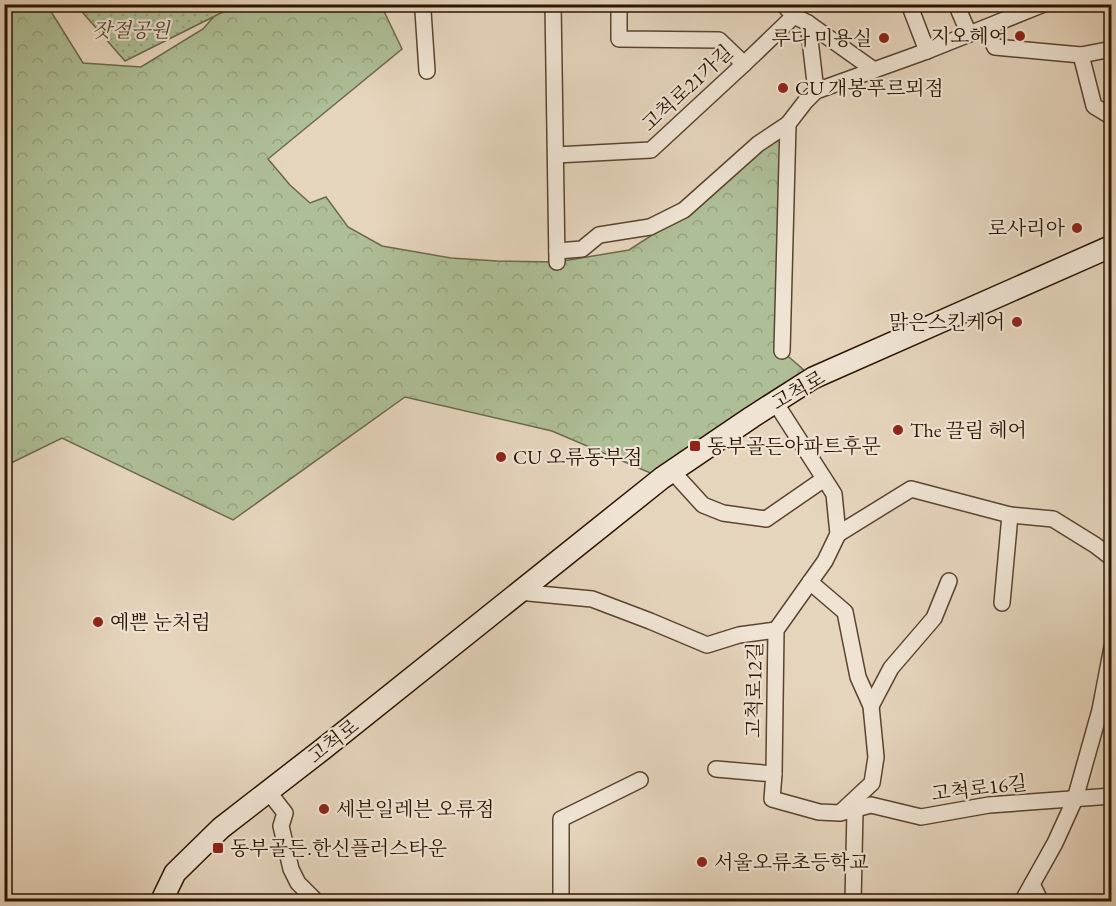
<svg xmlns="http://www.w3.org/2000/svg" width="1116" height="906" viewBox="0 0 1116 906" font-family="'EB Garamond','Noto Serif KR',serif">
  <defs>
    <pattern id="forest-crowns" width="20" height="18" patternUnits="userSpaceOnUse" patternTransform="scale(1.5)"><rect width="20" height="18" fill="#aebe96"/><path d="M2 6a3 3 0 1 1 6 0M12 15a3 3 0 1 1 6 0" fill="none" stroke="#96a280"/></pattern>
    <pattern id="park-dots" width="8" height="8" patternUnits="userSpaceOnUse" patternTransform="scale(1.5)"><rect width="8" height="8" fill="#aebe96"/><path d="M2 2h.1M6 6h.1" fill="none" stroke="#96a280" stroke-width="1.8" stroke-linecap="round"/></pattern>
  </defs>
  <rect width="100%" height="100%" fill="#e6d5bd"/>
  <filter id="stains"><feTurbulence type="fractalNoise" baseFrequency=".00333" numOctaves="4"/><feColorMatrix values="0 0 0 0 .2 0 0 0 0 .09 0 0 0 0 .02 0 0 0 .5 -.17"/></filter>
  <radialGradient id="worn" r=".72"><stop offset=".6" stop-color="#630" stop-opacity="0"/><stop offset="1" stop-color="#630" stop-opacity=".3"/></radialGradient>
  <path fill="url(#forest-crowns)" stroke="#6c694b" stroke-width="1.5" d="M 5,5 L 47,5 L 83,63 L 141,67 L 203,29 L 224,5 L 381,5 L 402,49 L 268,159 L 290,185 L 310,203 L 326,197 L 348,227 L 382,246 L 451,258 L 497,261 L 557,262 L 629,250 L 705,201 L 788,124 L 782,351 L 813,378 L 662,478 L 552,431 L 405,397 L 233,520 L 62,438 L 5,466 Z"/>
  <path fill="url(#park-dots)" stroke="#6c694b" stroke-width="1.5" d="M 76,5 L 237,5 L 125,61 Z"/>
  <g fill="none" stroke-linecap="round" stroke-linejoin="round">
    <g stroke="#5a442f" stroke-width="18">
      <g id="minor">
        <path d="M 426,4 L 423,11 L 427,71"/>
        <path d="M 553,4 L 557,262"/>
        <path d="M 619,4 L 619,39 L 719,40 L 744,64"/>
        <path d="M 783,4 L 794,16 L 808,23 L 874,70"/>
        <path d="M 909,4 L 927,51"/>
        <path d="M 956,4 L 969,34"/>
        <path d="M 808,23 L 816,91"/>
        <path d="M 985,28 L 995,47 L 1081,55 L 1112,49"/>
        <path d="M 1081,55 L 1094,106 L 1112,117"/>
        <path d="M 556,155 L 651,150 L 744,64 L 794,16"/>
        <path d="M 557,251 L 582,249 L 599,235 L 650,227 L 684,210 L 758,144 L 788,124 L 805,102 L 816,91 L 927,51 L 1044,4"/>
        <path d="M 782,351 L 788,124"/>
        <path d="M 672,471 L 703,505 L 723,513 L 766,519 L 824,479"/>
        <path d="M 838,534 L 911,489 L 1010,515 L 1053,519 L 1095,545 L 1112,558"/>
        <path d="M 810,582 L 845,612 L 858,677 L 871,706 L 876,757 L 872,783 L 842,811"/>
        <path d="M 518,592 L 592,599 L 650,621 L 707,645 L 739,635 L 776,630"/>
        <path d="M 1002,603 L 1010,515"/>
        <path d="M 871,706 L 891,668 L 934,618 L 949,581"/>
        <path d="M 716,769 L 774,774 L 772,799 L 819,812 L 840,813 L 871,805 L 921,817 L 989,805 L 1112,796"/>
        <path d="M 774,774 L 776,630 L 825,561 L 838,534 L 834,494 L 775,402"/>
        <path d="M 268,791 L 285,813 L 281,826 L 291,869 L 298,883 L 317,902"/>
        <path d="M 1032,884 L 1041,902"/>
        <path d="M 561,902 L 561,819 L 640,780"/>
        <path d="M 853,902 L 855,810"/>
        <path d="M 1022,902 L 1055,843 L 1075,799 L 1100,710 L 1112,647"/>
      </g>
    </g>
    <g stroke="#2b1400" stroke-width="24">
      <path id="secondary" d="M 161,902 L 175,873 L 221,828 L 323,749 L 662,478 L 752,417 L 813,378 L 1112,246"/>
    </g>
    <use href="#minor" stroke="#efe4d4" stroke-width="15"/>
    <use href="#secondary" stroke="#efe4d4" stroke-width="21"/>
  </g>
  <g fill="#8f2418" stroke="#efe4d4" stroke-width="2">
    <circle cx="1020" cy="36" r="6"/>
    <circle cx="884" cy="38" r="6"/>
    <circle cx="783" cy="88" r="6"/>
    <circle cx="1077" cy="228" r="6"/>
    <circle cx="1017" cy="322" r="6"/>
    <circle cx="898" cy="430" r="6"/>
    <rect x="689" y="440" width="12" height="12" rx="3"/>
    <circle cx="501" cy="457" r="6"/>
    <circle cx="98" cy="622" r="6"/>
    <circle cx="324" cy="809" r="6"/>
    <rect x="212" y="842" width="12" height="12" rx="3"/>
    <circle cx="702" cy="862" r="6"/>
  </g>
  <g text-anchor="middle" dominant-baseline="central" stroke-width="4.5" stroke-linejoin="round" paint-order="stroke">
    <g font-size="20" font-style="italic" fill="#52472d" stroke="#efe4d4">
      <text x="131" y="30">잣절공원</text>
    </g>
    <g font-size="20" fill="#2b1400" stroke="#efe4d4" text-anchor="start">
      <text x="1008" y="36" text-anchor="end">지오헤어</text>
      <text x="872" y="38" text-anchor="end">루다 미용실</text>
      <text x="795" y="88">CU 개봉푸르뫼점</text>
      <text x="1065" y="228" text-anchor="end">로사리아</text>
      <text x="1005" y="322" text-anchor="end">맑은스킨케어</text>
      <text x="910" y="430">The 끌림 헤어</text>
      <text x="707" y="446">동부골든아파트후문</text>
      <text x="513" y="457">CU 오류동부점</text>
      <text x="110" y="622">예쁜 눈처럼</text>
      <text x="336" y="809">세븐일레븐 오류점</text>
      <text x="230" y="848">동부골든.한신플러스타운</text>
      <text x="714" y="862">서울오류초등학교</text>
    </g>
    <g font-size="20" fill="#2b1400" stroke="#efe4d4">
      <text transform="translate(687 88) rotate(-43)">고척로21가길</text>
      <text transform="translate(798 390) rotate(-30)">고척로</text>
      <text transform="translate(754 690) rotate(-89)">고척로12길</text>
      <text transform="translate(333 741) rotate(-38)">고척로</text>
      <text transform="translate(979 788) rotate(-7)">고척로16길</text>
    </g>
  </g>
  <rect width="1116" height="906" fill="none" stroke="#e6d5bd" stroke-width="24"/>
  <rect x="6" y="6" width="1104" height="894" fill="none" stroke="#2b1400" stroke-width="3"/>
  <rect x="12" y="12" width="1092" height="882" fill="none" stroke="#2b1400" stroke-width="1.5"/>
  <rect width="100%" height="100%" filter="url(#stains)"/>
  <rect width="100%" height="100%" fill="url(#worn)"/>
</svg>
